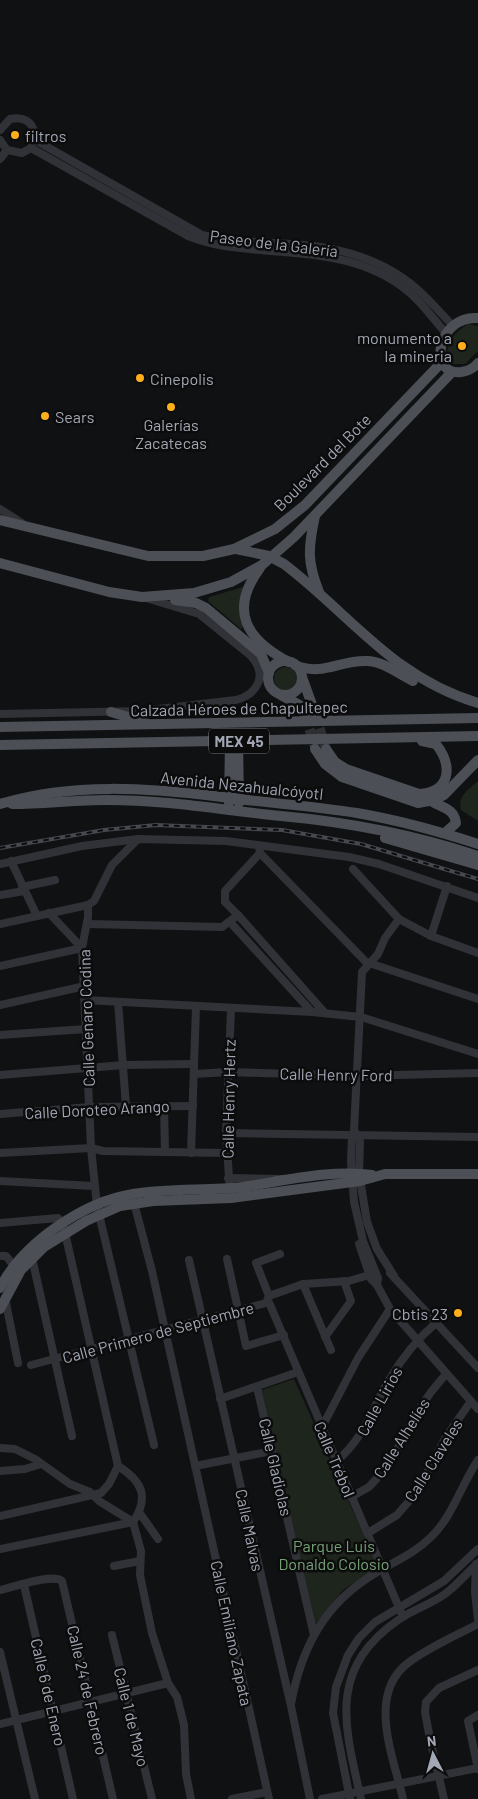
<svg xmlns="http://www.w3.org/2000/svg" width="478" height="1799" viewBox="0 0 478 1799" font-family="Barlow,sans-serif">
  <rect width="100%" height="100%" fill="#101112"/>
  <g fill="#1d251d">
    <path d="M 468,324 L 478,326 L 478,351 L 465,364 L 450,364 L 447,360 C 445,343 454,333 468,324 Z"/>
    <path d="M 243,587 L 240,610 L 243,627 L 241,629 L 208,601 L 209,597 Z"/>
    <circle cx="286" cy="679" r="12"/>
    <path d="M 478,781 L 478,821 L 461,810 C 457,796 469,789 478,781 Z"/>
    <path d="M 294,1379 L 378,1567 L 343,1590 L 314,1626 L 262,1390 Z"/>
  </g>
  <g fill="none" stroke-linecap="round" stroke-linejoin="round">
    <g stroke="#2d2f32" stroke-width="10" stroke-dasharray="10 5" stroke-linecap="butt">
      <path d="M 315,714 L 326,749"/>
      <path d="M 305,715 L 315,747"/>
    </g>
    <g stroke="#313237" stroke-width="8">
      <path d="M 0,130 L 10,119 C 23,116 32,121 35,134 L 31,148 L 22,153 L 7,150 L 0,140"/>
      <path d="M 35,140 L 202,235 C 231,242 261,242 290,244 C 329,246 370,255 403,278 C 422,291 437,309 453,326"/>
      <path d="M 31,148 L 188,236 C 215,247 241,248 270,251 C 319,254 371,259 410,293 C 423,304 434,320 446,333"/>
      <path d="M 0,159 L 7,150"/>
      <path d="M 0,509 L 22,523"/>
      <path d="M 0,714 L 141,711 L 236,700 C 258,694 268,675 251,656 L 199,614 L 146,598"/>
      <path d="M 138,839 L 112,865 L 94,901 L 88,905 L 88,917 L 82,948 L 91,1148 L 97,1206 L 154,1445"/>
      <path d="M 259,846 L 260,853 L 366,962 L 478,999"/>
      <path d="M 11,861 L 37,916"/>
      <path d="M 0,864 L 82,846 L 138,839 L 226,841 L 349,857 L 379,864 L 478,898"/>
      <path d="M 353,869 L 399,919 L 431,936 L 478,953"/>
      <path d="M 22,887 L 55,880"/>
      <path d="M 1,895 L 24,891"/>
      <path d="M 49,913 L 82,948"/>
      <path d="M 238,915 L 324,1012"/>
      <path d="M 230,922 L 312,1012 L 361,1017 L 478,1054"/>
      <path d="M 0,924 L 88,905"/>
      <path d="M 87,924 L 222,927 L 238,915 L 225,902 L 225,891 L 260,853"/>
      <path d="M 431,936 L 447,886"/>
      <path d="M 0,966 L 82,948"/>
      <path d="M 85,1000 L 312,1012"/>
      <path d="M 118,1002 L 126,1106"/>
      <path d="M 0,1005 L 85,986"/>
      <path d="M 0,1035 L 86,1029"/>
      <path d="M 194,1074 L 228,1072 L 356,1076 L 478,1073"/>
      <path d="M 0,1075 L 124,1065 L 194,1064"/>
      <path d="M 164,1106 L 165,1152"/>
      <path d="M 0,1114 L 90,1107 L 193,1106"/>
      <path d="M 226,1133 L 478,1137"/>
      <path d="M 352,1135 L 351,1162 L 354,1202 L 363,1241 L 378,1278 L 377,1285 L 390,1309 L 478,1409"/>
      <path d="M 0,1153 L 91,1148 L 103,1151 L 226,1153"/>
      <path d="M 191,1153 L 196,1007"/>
      <path d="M 228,1178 L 282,1179"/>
      <path d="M 0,1181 L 94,1186"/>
      <path d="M 230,1192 L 226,1133 L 231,1009"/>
      <path d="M 134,1203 L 152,1271 L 269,1799"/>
      <path d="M 0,1223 L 58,1218 L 63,1224 L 118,1466"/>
      <path d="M 359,1244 L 371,1279 L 377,1285"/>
      <path d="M 0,1256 L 6,1256 L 14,1266"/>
      <path d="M 32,1258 L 72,1436"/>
      <path d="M 227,1259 L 246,1346 L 284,1335"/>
      <path d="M 189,1260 L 291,1706 L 310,1799"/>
      <path d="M 390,1273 L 478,1368"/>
      <path d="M 394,1276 L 377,1249 L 367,1222 L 359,1173 L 360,1141 L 354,1130 L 362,972 L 378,954 L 385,938 L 399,919"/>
      <path d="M 303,1284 L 331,1350"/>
      <path d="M 269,1296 L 256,1263 L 280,1254"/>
      <path d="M 5,1298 L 18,1363"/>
      <path d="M 268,1300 L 403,1617"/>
      <path d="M 325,1337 L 351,1301 L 344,1281"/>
      <path d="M 31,1365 L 266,1303 L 269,1296 L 303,1284 L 349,1281 L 369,1275"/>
      <path d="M 257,1387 L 314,1635"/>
      <path d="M 220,1399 L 298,1372"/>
      <path d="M 322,1427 L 358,1358 L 390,1309"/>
      <path d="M 0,1448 L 15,1449 L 35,1459 L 70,1484 L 90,1492 L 99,1501 L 133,1522"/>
      <path d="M 337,1461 C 366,1435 370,1412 389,1380 C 402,1358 417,1339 436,1323"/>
      <path d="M 195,1466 L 272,1451"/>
      <path d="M 0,1471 L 25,1469 L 41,1464"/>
      <path d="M 351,1497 L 369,1487 L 388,1466 L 416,1414 L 431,1392 L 446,1374"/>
      <path d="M 139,1512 L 158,1539"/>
      <path d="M 0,1516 L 101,1493 L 109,1484 L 118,1466"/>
      <path d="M 133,1522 L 141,1551 L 140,1575 L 152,1633 L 168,1683 L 177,1697 L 184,1725 L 186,1774 L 191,1799"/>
      <path d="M 368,1533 L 397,1515 L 416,1493 L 446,1437 L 471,1401"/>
      <path d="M 0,1549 L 133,1522 C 150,1497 142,1481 118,1466"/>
      <path d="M 476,1564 L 475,1592 L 478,1620"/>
      <path d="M 114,1566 L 140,1561"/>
      <path d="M 24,1585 L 73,1799"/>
      <path d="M 0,1590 C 14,1587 52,1573 62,1581 L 113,1799"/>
      <path d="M 112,1635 L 152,1799"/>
      <path d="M 0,1652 L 35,1799"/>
      <path d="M 291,1704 C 301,1649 324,1604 374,1574 C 393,1562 414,1554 431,1537 C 453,1516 461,1485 478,1460"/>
      <path d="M 478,1715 L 468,1721 L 478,1769"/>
      <path d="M 0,1724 L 168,1683"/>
      <path d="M 232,1799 L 267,1792"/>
      <path d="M 322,1799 L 478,1768"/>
      <path d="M 350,1799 L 333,1713 L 336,1687 L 348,1655 L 359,1638 L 375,1622 L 444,1581 L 478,1549"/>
      <path d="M 361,1799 C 344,1724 327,1668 401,1618 C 415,1609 431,1604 445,1594 C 457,1585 467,1573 478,1563"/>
      <path d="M 403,1799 C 394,1758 366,1695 408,1663 C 429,1647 455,1636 478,1624"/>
      <path d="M 444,1799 L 430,1739 L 425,1712 L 426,1702 L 439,1688 L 478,1670"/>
    </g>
    <g stroke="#4d4f57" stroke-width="10">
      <path d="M 478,318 C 437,315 427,376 461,372 C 468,371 474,368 478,363"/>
      <path d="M 315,516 C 308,548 307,562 319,592"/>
      <path d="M 0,520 L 148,556 L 203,556 L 234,549 L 275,529 L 305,505 L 442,362"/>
      <path d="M 236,549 L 269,556 L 284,564 C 351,615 393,678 478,703"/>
      <path d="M 0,563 L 109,592 L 142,597 L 194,593 L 231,582 L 262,565 L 294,537 L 452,372"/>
      <path d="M 260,568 C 228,611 247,640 289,662"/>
      <path d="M 175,600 L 196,603 L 206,608 L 261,654 L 269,673"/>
      <circle cx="285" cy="678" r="17"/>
      <path d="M 295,665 C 323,677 341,659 368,661 C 384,662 399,674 413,681"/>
      <path d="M 302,677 L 315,713"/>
      <path d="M 281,695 L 301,706 L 305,715"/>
      <path d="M 111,712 L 145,722"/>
      <path d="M 0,727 L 478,718"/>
      <path d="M 238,741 L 239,803"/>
      <path d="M 0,745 L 478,736"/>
      <path d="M 315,749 L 325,764 L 342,777 L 418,803 L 434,800 L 444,795 L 478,760"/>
      <path d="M 326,749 L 335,762 L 346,769 L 419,794 C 451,792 453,766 436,744 L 422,741"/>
      <path d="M 431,801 C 442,808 454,808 456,823 L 445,833"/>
      <path d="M 229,803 L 230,741"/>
      <path d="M 0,804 C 72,782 149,788 222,797 C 267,803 312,806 357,813 C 398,820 438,831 478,844"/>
      <path d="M 12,804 C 44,804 75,800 107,800 C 167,800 222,810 281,816 C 347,822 415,835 478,856"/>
      <path d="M 385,838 L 478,865"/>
      <path d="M 0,1288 C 23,1243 83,1202 133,1194 C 169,1188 207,1191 243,1187 C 283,1181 332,1169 372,1175"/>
      <path d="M 0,1309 L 21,1270 L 44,1247 L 86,1221 L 120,1206 L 153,1201 L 231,1198 L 360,1181 L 385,1174 L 478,1174"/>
    </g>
    <g stroke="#46484f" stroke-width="4">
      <path id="rail" d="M 0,848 L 104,830 L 156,825 L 282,830 L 361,844 L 478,879"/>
    </g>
    <use href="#rail" stroke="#0c0c0d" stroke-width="2" stroke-dasharray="5.5" stroke-linecap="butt"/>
  </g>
  <g fill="#ffaf1c" stroke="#0c0c0d" stroke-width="2">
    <circle cx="15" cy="135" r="5"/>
    <circle cx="462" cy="346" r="5"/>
    <circle cx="140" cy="378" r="5"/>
    <circle cx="171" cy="407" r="5"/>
    <circle cx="45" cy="416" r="5"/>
    <circle cx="458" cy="1313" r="5"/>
  </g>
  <g text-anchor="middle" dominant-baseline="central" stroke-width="5" stroke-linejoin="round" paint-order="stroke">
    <rect fill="#0c0c0d" stroke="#747882" stroke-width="1" x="209" y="728.5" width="60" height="25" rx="4"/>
    <g font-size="15" font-weight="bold" fill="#a1a7b4">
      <text x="239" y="741">MEX 45</text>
    </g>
    <g font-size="16" fill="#a1a7b4" stroke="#0c0c0d" text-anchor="start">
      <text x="25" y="135">filtros</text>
      <text x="452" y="337" text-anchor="end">monumento a<tspan x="452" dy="18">la mineria</tspan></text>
      <text x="150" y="378">Cinepolis</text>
      <text x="55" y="416">Sears</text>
      <text x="171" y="424" text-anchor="middle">Galerías<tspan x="171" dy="18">Zacatecas</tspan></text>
      <text x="448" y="1313" text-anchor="end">Cbtis 23</text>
    </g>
    <g font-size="16" fill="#a1a7b4" stroke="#0c0c0d">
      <text transform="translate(274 243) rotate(7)">Paseo de la Galería</text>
      <text transform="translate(322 462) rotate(-45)">Boulevard del Bote</text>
      <text transform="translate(239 708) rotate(-1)">Calzada Héroes de Chapultepec</text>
      <text transform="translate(242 785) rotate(6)">Avenida Nezahualcóyotl</text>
      <text transform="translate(86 1018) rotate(-92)">Calle Genaro Codina</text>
      <text transform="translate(336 1074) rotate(1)">Calle Henry Ford</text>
      <text transform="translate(228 1099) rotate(-89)">Calle Henry Hertz</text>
      <text transform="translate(97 1109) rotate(-3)">Calle Doroteo Arango</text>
      <text transform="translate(158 1332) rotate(-15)">Calle Primero de Septiembre</text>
      <text transform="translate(379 1401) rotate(-61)">Calle Lirios</text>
      <text transform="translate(401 1438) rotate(-58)">Calle Alhelíes</text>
      <text transform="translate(335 1459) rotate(67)">Calle Trébol</text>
      <text transform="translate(433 1460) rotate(-58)">Calle Claveles</text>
      <text transform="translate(276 1467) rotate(77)">Calle Gladiolas</text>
      <text transform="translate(250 1530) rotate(78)">Calle Malvas</text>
      <text transform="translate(232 1633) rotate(78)">Calle Emiliano Zapata</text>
      <text transform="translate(88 1690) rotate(77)">Calle 24 de Febrero</text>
      <text transform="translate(49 1692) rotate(77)">Calle 6 de Enero</text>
      <text transform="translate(132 1717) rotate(76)">Calle 1 de Mayo</text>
    </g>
    <g font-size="16" fill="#76a178" stroke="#0c0c0d">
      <text x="334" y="1545">Parque Luis<tspan x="334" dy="18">Donaldo Colosio</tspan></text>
    </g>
  </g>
  <g transform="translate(433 1754) rotate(354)" stroke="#0c0c0d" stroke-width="4" paint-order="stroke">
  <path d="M0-4L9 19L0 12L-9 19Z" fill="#a1a7b4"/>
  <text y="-8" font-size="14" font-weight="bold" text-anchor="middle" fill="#a1a7b4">N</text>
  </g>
</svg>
